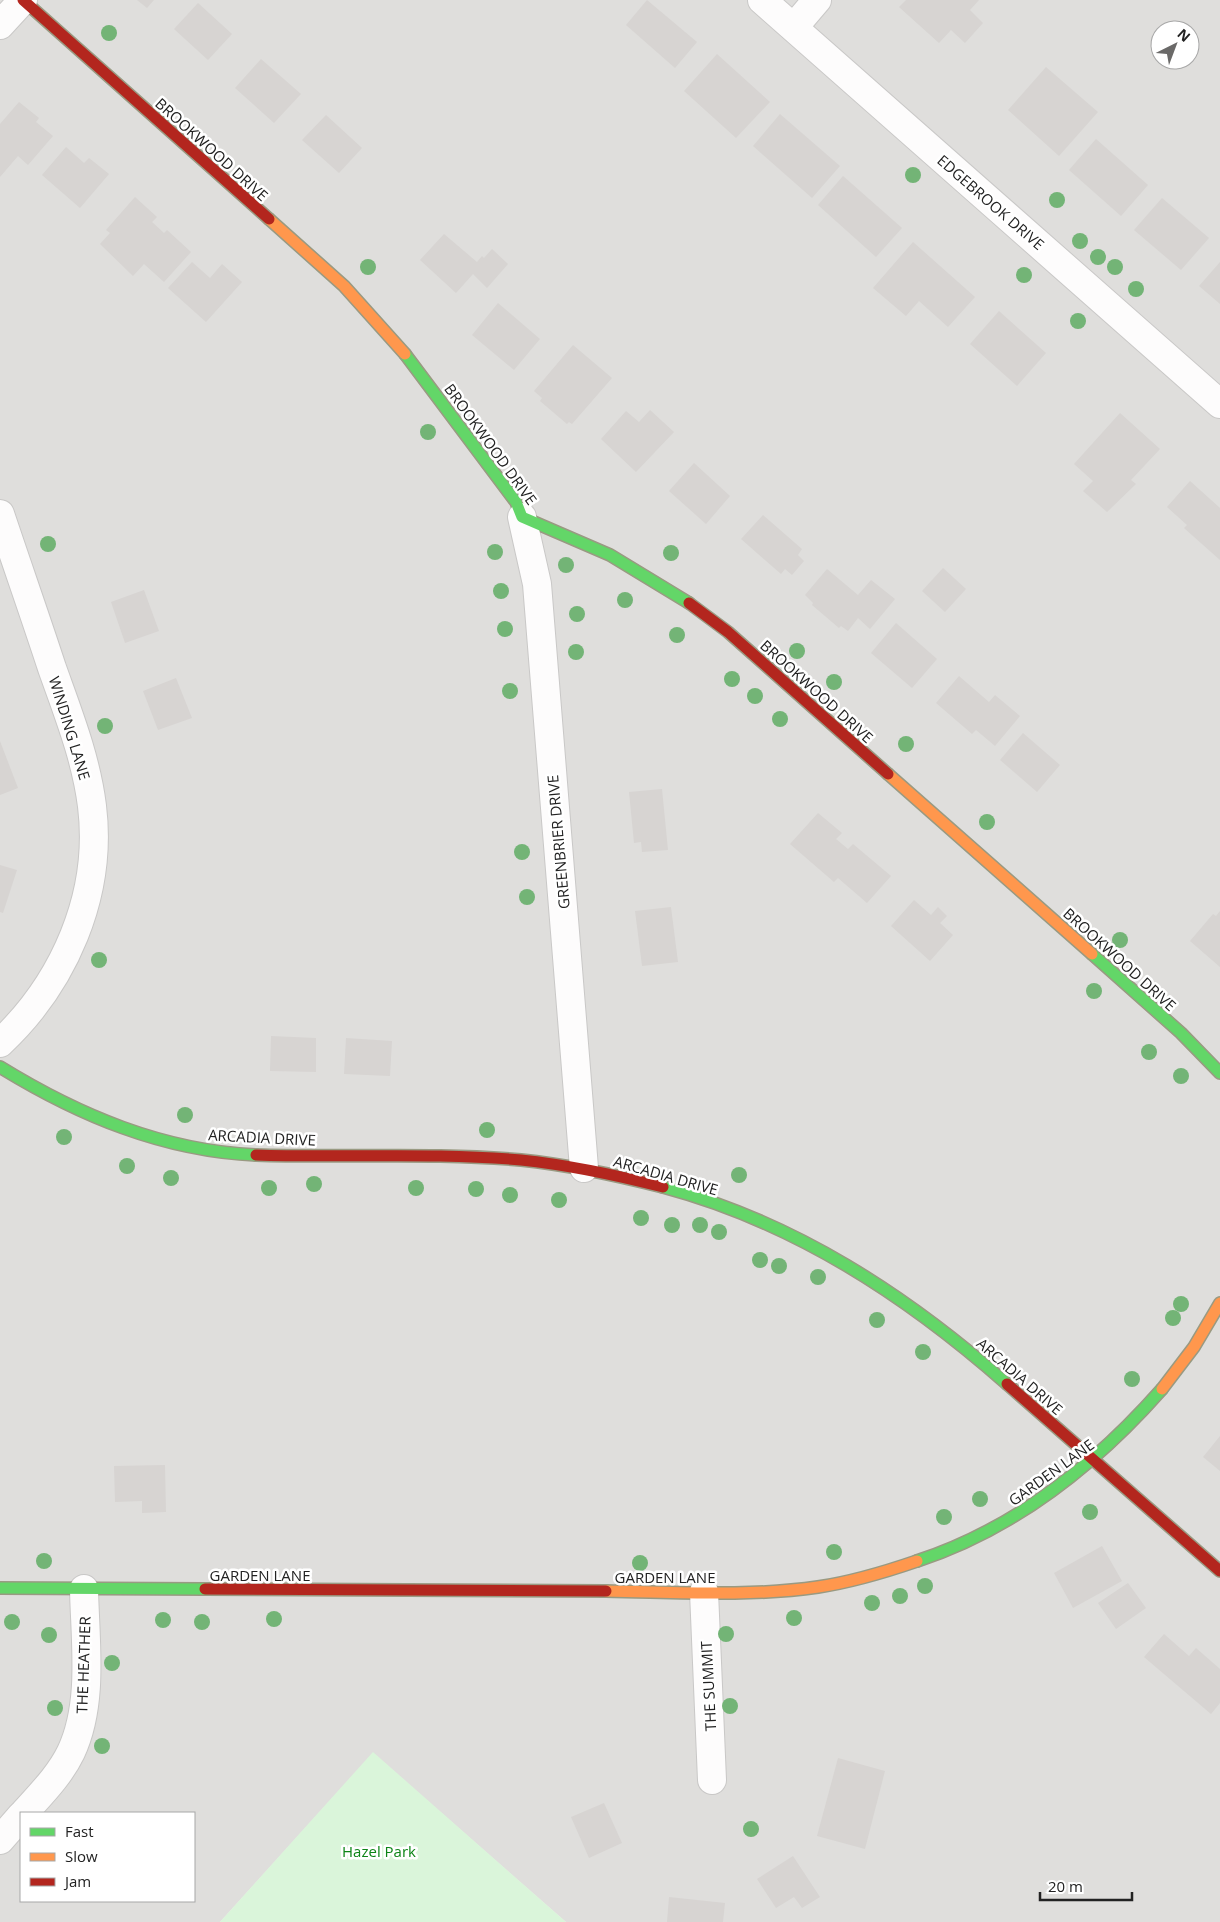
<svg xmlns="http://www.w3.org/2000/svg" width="1220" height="1922" viewBox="0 0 1220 1922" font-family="'Open Sans',sans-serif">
  <rect width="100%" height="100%" fill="#f0eeeb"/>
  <path fill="#dfdedc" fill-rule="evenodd" d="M 0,0 L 1220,0 L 1220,1922 L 566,1922 L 373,1753 L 220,1922 L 0,1922 ZM 1160,30 L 1190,30 L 1190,60 L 1160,60 ZM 21,1813 L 194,1813 L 194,1901 L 21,1901 Z"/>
  <path fill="#daf5da" d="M 373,1752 L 566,1922 L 220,1922 Z"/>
  <g fill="#d7d4d2">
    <path d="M 137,0 L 154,0 L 147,8 Z"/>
    <path d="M 647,0 L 697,42 L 675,68 L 626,25 Z"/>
    <path d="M 906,0 L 979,0 L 970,10 L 983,23 L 965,43 L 951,30 L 939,43 L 899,7 Z"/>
    <path d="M 198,3 L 232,34 L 208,60 L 174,29 Z"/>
    <path d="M 717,54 L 770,102 L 736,138 L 684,91 Z"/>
    <path d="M 261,59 L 301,94 L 274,123 L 235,88 Z"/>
    <path d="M 1046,67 L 1098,112 L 1059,156 L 1008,110 Z"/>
    <path d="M 19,102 L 39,118 L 36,122 L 53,136 L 28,165 L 18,156 L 0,177 L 0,124 Z"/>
    <path d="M 780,114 L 840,166 L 812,198 L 753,146 Z"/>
    <path d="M 326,115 L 362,148 L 339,173 L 302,140 Z"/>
    <path d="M 1096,139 L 1148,185 L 1121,216 L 1069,170 Z"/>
    <path d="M 66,147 L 84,163 L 89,158 L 109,174 L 80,208 L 42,175 Z"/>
    <path d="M 843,176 L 902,228 L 876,257 L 818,205 Z"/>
    <path d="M 135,197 L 157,217 L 152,222 L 164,233 L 167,230 L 191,252 L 164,282 L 144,264 L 133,276 L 100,244 L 110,233 L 106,230 Z"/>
    <path d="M 1162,198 L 1209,238 L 1181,270 L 1134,230 Z"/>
    <path d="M 444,234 L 477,262 L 482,256 L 484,258 L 492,249 L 508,264 L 487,288 L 473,274 L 456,293 L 420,260 Z"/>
    <path d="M 913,242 L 975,297 L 948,327 L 919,301 L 906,316 L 873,288 Z"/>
    <path d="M 192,262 L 210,278 L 222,264 L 242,282 L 206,322 L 168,288 Z"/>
    <path d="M 1220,262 L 1220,304 L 1199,286 Z"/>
    <path d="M 498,303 L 540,339 L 514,370 L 472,335 Z"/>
    <path d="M 999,311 L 1046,353 L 1017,386 L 970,344 Z"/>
    <path d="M 573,345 L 612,378 L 572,424 L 569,422 L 567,424 L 540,401 L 542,398 L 534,391 Z"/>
    <path d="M 650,410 L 674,432 L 636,472 L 601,439 L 626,411 L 639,422 Z"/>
    <path d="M 1120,413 L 1160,449 L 1131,480 L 1136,484 L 1107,512 L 1083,491 L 1093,481 L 1074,464 Z"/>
    <path d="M 694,463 L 730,496 L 706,524 L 669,491 Z"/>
    <path d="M 1190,481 L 1220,508 L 1220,560 L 1184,528 L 1187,525 L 1167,507 Z"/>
    <path d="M 763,515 L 802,549 L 798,555 L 804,561 L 792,575 L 785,569 L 781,574 L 741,539 Z"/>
    <path d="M 943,568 L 966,589 L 945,612 L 922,591 Z"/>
    <path d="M 827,569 L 858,595 L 871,580 L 895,599 L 870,629 L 858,618 L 848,631 L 841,626 L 839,628 L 812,605 L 813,603 L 805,595 Z"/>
    <path d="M 144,590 L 159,631 L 125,643 L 111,602 Z"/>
    <path d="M 896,623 L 937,659 L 912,688 L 871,653 Z"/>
    <path d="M 959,676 L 989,702 L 995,695 L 1020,716 L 995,746 L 976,730 L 972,734 L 936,703 Z"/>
    <path d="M 176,678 L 192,718 L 158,730 L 143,691 Z"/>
    <path d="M 1023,733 L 1060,765 L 1037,792 L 1000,760 Z"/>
    <path d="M 0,741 L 18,788 L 0,795 Z"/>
    <path d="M 662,789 L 668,850 L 642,852 L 641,842 L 634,843 L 629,792 Z"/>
    <path d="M 818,813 L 842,833 L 836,839 L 848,849 L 853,844 L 891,876 L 867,903 L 838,878 L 834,882 L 790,844 Z"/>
    <path d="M 0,865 L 17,870 L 3,913 L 0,912 Z"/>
    <path d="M 914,900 L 931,915 L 938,907 L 947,916 L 940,923 L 953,935 L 930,961 L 891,926 Z"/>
    <path d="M 671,907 L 678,962 L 642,966 L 635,911 Z"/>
    <path d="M 1220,911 L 1220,967 L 1190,941 L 1213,914 L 1216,916 Z"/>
    <path d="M 271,1036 L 316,1038 L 316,1072 L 270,1071 Z"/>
    <path d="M 346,1038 L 392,1041 L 390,1076 L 344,1074 Z"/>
    <path d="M 1220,1436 L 1220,1471 L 1203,1457 Z"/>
    <path d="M 165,1465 L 166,1512 L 142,1513 L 142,1501 L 115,1502 L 114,1466 Z"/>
    <path d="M 1102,1546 L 1122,1581 L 1073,1608 L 1054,1573 Z"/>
    <path d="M 1128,1583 L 1146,1608 L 1116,1629 L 1098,1603 Z"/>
    <path d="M 1164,1634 L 1189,1656 L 1196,1648 L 1220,1669 L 1220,1703 L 1211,1714 L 1144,1657 Z"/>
    <path d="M 838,1758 L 885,1771 L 865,1849 L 817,1836 Z"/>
    <path d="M 604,1803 L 622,1843 L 589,1858 L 571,1817 Z"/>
    <path d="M 793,1856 L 820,1897 L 802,1908 L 794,1897 L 776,1908 L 757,1879 Z"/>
    <path d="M 669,1897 L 725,1903 L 723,1922 L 667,1922 Z"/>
  </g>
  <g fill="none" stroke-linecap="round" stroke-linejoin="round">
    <g stroke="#c9c8c7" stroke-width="30">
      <g id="street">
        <path d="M 762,0 L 1220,404"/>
        <path d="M 0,25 L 23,0"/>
        <path d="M 794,27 L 817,0"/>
        <path d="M 0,514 C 17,565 35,616 52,668 C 68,713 86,758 92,806 C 103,895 64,983 0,1043"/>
        <path d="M 522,517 L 537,584 L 584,1168"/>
        <path d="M 704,1592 L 712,1780"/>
        <path d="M 24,1813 C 41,1794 60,1775 71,1752 C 94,1703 85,1641 84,1589"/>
        <path d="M 0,1840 L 21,1816"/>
      </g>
    </g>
    <g stroke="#999a82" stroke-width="14">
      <g id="fast">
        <path d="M 405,354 L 516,502 L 522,517 L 610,555 L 689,603"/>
        <path d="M 1092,954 L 1181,1033 L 1220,1073"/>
        <path d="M 0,1067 C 78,1115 163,1151 256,1155"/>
        <path d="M 663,1187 C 794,1222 906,1295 1007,1384"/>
        <path d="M 917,1561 C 1015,1529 1095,1465 1162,1389"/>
        <path d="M 0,1588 L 205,1589"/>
      </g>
    </g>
    <g stroke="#999a82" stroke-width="14">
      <g id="slow">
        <path d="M 269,219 L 344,286 L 405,354"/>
        <path d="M 888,774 L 1092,954"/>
        <path d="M 1162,1389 L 1194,1347 L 1220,1303"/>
        <path d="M 606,1591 C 676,1592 749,1597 818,1587 C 852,1582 885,1572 917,1561"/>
      </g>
    </g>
    <g stroke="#999a82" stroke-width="14">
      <g id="jam">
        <path d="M 23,0 L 269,219"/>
        <path d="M 689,603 L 728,632 L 888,774"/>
        <path d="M 256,1155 C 344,1158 433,1152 521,1160 C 569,1165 616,1175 663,1187"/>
        <path d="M 1007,1384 L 1220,1571"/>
        <path d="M 205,1589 L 606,1591"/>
      </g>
    </g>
    <use href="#street" stroke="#fdfcfc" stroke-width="28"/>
    <use href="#fast" stroke="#63d668" stroke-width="11"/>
    <use href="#slow" stroke="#ff974d" stroke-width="11"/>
    <use href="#jam" stroke="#b3261e" stroke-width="11"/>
  </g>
  <g fill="#73b476">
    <circle cx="109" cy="33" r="8"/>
    <circle cx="913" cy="175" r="8"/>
    <circle cx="1057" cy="200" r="8"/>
    <circle cx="1080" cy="241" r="8"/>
    <circle cx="1098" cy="257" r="8"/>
    <circle cx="368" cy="267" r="8"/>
    <circle cx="1115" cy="267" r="8"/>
    <circle cx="1024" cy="275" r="8"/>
    <circle cx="1136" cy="289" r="8"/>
    <circle cx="1078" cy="321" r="8"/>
    <circle cx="428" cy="432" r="8"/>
    <circle cx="48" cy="544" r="8"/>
    <circle cx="495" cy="552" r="8"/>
    <circle cx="671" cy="553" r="8"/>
    <circle cx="566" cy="565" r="8"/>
    <circle cx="501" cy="591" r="8"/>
    <circle cx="625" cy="600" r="8"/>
    <circle cx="577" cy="614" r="8"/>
    <circle cx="505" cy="629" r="8"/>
    <circle cx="677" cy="635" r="8"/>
    <circle cx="797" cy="651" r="8"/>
    <circle cx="576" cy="652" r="8"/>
    <circle cx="732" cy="679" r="8"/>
    <circle cx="834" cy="682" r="8"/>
    <circle cx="510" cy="691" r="8"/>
    <circle cx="755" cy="696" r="8"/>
    <circle cx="780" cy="719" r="8"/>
    <circle cx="105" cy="726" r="8"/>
    <circle cx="906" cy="744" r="8"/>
    <circle cx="987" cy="822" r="8"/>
    <circle cx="522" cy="852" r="8"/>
    <circle cx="527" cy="897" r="8"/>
    <circle cx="1120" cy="940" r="8"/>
    <circle cx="99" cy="960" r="8"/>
    <circle cx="1094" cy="991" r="8"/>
    <circle cx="1149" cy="1052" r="8"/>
    <circle cx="1181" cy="1076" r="8"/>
    <circle cx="185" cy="1115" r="8"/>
    <circle cx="487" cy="1130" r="8"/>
    <circle cx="64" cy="1137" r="8"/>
    <circle cx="127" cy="1166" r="8"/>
    <circle cx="739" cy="1175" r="8"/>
    <circle cx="171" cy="1178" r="8"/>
    <circle cx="314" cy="1184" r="8"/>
    <circle cx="269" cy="1188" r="8"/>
    <circle cx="416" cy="1188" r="8"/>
    <circle cx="476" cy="1189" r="8"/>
    <circle cx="510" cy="1195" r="8"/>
    <circle cx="559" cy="1200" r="8"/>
    <circle cx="641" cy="1218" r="8"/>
    <circle cx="672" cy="1225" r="8"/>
    <circle cx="700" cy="1225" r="8"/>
    <circle cx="719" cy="1232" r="8"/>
    <circle cx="760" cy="1260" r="8"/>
    <circle cx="779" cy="1266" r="8"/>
    <circle cx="818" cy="1277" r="8"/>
    <circle cx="1181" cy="1304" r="8"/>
    <circle cx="1173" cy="1318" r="8"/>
    <circle cx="877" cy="1320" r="8"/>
    <circle cx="923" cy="1352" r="8"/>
    <circle cx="1132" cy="1379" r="8"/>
    <circle cx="980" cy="1499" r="8"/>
    <circle cx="1090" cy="1512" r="8"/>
    <circle cx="944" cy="1517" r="8"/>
    <circle cx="834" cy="1552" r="8"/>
    <circle cx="44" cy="1561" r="8"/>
    <circle cx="640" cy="1563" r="8"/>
    <circle cx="925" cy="1586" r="8"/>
    <circle cx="900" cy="1596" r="8"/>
    <circle cx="872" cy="1603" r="8"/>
    <circle cx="794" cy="1618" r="8"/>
    <circle cx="274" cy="1619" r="8"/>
    <circle cx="163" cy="1620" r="8"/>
    <circle cx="12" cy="1622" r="8"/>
    <circle cx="202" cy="1622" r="8"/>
    <circle cx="726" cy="1634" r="8"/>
    <circle cx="49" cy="1635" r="8"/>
    <circle cx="112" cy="1663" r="8"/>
    <circle cx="730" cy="1706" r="8"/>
    <circle cx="55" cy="1708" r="8"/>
    <circle cx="102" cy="1746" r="8"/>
    <circle cx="751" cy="1829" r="8"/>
  </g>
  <g text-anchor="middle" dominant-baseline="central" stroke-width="5" stroke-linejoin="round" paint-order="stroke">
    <g font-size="15" fill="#222" stroke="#fff">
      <text transform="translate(212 149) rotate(42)">BROOKWOOD DRIVE</text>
      <text transform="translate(991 202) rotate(41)">EDGEBROOK DRIVE</text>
      <text transform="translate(491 444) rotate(54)">BROOKWOOD DRIVE</text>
      <text transform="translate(817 691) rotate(42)">BROOKWOOD DRIVE</text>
      <text transform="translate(70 728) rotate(73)">WINDING LANE</text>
      <text transform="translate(558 842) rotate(-95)">GREENBRIER DRIVE</text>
      <text transform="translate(1120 959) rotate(42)">BROOKWOOD DRIVE</text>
      <text transform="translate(262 1137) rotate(3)">ARCADIA DRIVE</text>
      <text transform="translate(666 1175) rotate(16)">ARCADIA DRIVE</text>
      <text transform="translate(1020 1376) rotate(41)">ARCADIA DRIVE</text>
      <text transform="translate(1051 1472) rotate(-36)">GARDEN LANE</text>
      <text x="260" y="1575">GARDEN LANE</text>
      <text x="665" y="1577">GARDEN LANE</text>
      <text transform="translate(83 1665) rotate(-88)">THE HEATHER</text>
      <text transform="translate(708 1686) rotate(-93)">THE SUMMIT</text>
    </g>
    <g font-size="15" fill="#0c8416" stroke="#fff">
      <text x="379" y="1851">Hazel Park</text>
    </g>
  </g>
  <rect x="20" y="1812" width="175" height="90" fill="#ffffff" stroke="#a7a7a7"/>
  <rect x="30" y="1828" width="25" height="8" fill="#63d668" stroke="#a7a7a7"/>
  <text x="65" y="1837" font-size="15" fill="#222222">Fast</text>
  <rect x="30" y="1853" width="25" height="8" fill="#ff974d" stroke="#a7a7a7"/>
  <text x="65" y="1862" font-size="15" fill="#222222">Slow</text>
  <rect x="30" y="1878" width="25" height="8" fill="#b3261e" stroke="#a7a7a7"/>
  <text x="65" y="1887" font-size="15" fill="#222222">Jam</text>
  <g transform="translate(1175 45) rotate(42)"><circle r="24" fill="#ffffff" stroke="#a7a7a7"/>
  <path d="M0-4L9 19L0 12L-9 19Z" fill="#6a6968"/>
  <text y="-8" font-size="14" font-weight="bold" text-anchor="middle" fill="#222222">N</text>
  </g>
  <path d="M1040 1892v8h92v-8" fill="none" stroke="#222222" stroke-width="2.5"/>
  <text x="1048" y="1892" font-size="15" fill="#222222" stroke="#ffffff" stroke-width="4" paint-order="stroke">20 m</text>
</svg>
